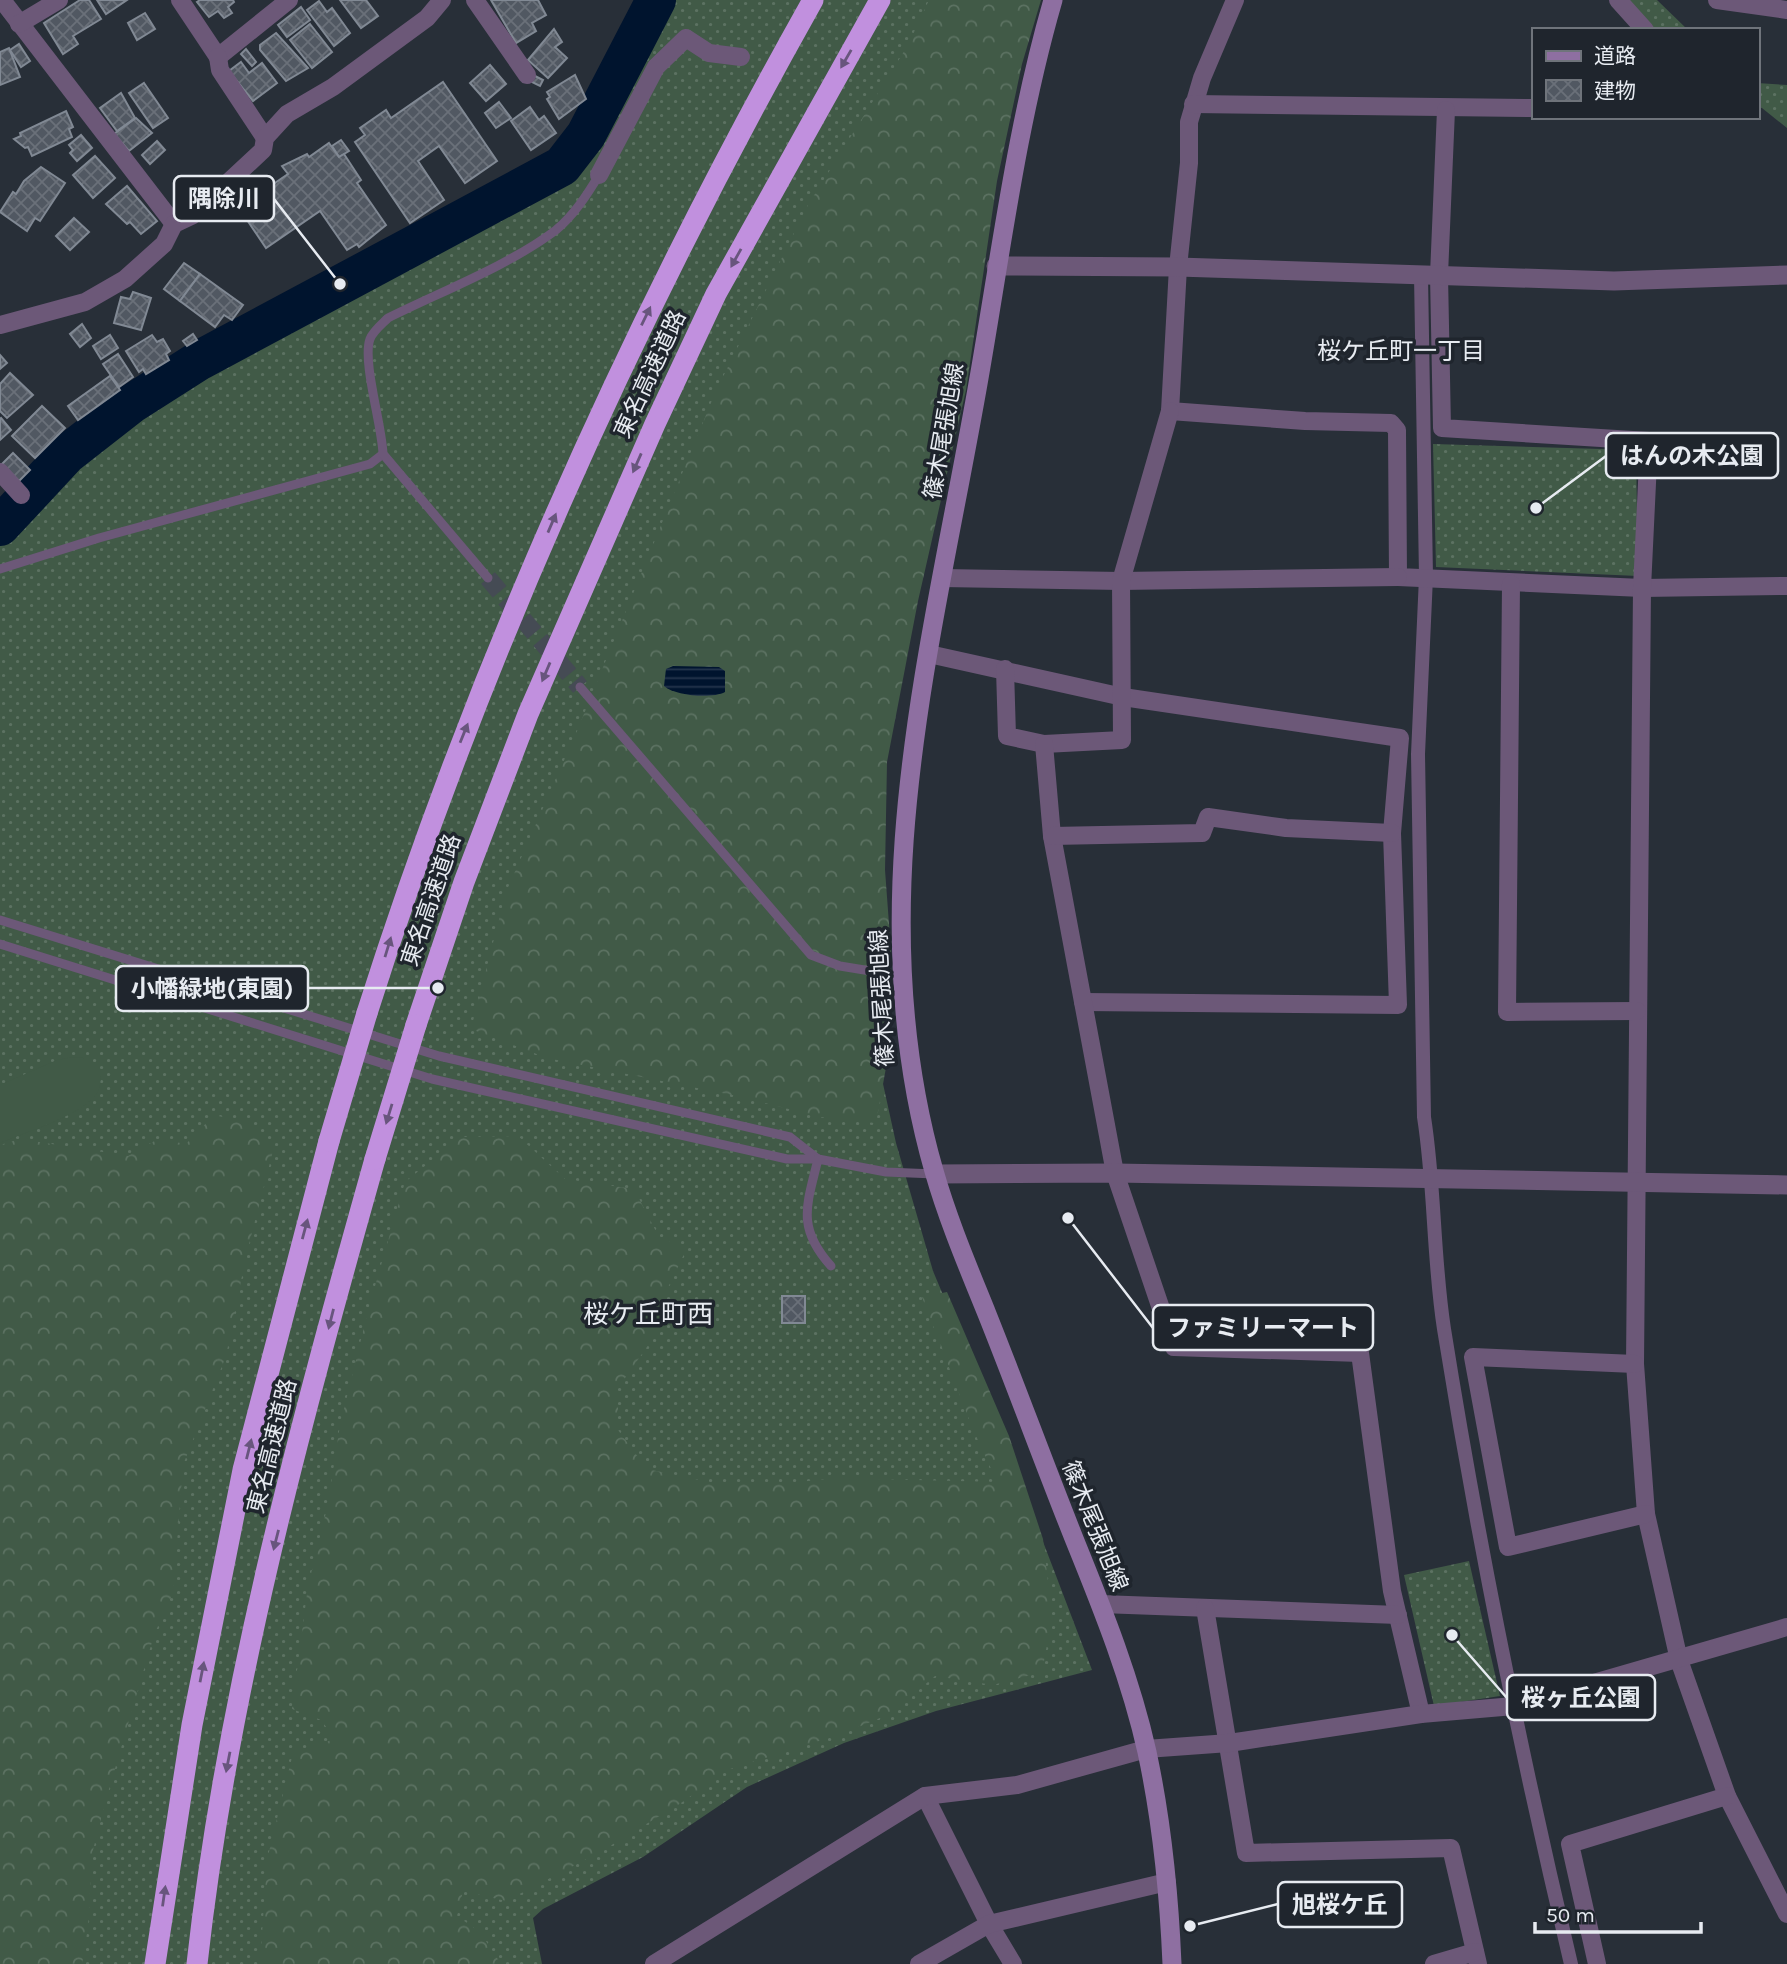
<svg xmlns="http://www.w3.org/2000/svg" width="1787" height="1964" viewBox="0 0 1787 1964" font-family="Karla,'Noto Sans JP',sans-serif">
  <defs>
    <pattern id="grass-dots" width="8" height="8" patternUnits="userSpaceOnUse" patternTransform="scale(1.75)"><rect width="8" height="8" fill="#415a47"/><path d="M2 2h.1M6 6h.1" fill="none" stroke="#5c7262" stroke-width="1.8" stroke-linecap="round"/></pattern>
    <pattern id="forest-crowns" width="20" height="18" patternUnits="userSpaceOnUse" patternTransform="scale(1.75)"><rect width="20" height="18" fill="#415a47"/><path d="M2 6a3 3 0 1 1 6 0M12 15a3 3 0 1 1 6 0" fill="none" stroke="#5c7262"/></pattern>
    <pattern id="water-rules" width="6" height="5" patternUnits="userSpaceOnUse" patternTransform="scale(1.75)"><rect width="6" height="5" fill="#00142e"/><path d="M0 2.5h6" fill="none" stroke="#25364d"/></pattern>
    <pattern id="building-cross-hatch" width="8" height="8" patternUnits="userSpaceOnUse" patternTransform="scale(1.75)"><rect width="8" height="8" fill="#515862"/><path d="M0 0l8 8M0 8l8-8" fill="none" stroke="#6a7079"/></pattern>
  </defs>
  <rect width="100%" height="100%" fill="#282f38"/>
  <g fill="url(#grass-dots)">
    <path d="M 667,0 L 1031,0 L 880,741 L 878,1061 L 896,1143 L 933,1271 L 1008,1450 L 1092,1670 L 936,1711 L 844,1743 L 747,1787 L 643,1857 L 543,1909 L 533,1918 L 542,1964 L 0,1964 L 0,540 L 20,533 L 29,493 L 52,454 L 123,399 L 229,336 L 588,147 Z"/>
    <path d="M 1627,0 L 1657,0 L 1688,30 L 1656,30 Z"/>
    <path d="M 1757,83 L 1787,85 L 1787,128 L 1757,104 Z"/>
    <path d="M 1433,444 L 1636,450 L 1638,576 L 1436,567 Z"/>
    <path d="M 1469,1561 L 1500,1696 L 1434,1706 L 1404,1575 Z"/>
  </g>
  <g fill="url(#forest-crowns)">
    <path d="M 929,0 L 1041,0 L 1022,64 L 997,181 L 966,390 L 918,601 L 887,762 L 885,870 L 891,951 L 887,1062 L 876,1123 L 820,1117 L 737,1096 L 547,1058 L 471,1029 L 506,892 L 577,731 L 715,393 L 808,205 L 908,45 Z"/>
    <path d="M 214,1115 L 249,1123 L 274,1147 L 246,1256 L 226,1356 L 183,1465 L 173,1593 L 154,1635 L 105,1803 L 92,1854 L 88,1927 L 82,1964 L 0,1964 L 0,1145 L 20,1139 L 128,1156 L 158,1139 L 186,1144 Z"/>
    <path d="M 518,1136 L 565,1179 L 634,1189 L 659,1237 L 687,1248 L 662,1300 L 661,1327 L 618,1388 L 618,1430 L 647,1469 L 709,1482 L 771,1485 L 836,1478 L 997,1482 L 972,1427 L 922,1297 L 947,1292 L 1009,1436 L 1043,1539 L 1052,1617 L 1042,1672 L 993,1685 L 935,1676 L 892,1713 L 844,1733 L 727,1770 L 681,1803 L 600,1852 L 506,1901 L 463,1891 L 457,1916 L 480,1932 L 501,1964 L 260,1964 L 267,1860 L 293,1753 L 335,1739 L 321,1720 L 292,1709 L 308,1586 L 328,1504 L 340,1425 L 369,1307 L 405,1182 L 461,1137 Z"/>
  </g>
  <path fill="#415a47" d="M 73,1057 L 83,1058 L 101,1077 C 100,1084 100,1091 94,1097 C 77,1117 25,1132 0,1143 L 0,1085 L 57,1060 Z"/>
  <path fill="url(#water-rules)" d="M 673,666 L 719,667 L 725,671 L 725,692 C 712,699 675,696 664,686 L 666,669 Z"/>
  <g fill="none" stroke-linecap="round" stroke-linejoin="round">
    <path stroke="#00142e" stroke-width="40" d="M 0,526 L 67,454 L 131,404 L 200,360 L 562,166 L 586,135 L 656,0"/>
  </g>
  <g fill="url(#building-cross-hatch)" stroke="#818994" stroke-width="2">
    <path d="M 80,0 L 89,0 L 101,19 L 73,36 L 78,44 L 63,54 L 44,23 Z"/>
    <path d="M 97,0 L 127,0 L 106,14 Z"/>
    <path d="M 200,0 L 233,0 L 234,2 L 228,7 L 232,13 L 224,18 L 218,11 L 209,17 L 197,2 Z"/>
    <path d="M 340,0 L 366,0 L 378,16 L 361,28 Z"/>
    <path d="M 491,0 L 538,0 L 546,15 L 532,23 L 536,31 L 516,43 Z"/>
    <path d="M 319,1 L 327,12 L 332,8 L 350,33 L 334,46 L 307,10 Z"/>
    <path d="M 301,7 L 310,20 L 287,37 L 278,25 Z"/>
    <path d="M 145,13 L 155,29 L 137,40 L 128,23 Z"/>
    <path d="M 310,24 L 332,52 L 312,68 L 290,40 Z"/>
    <path d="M 554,29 L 562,42 L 555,47 L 567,58 L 548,78 L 528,60 Z"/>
    <path d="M 276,33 L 308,68 L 286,81 L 260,50 L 260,45 Z"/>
    <path d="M 19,44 L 30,61 L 21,67 L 10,50 Z"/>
    <path d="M 9,48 L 20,77 L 0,85 L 0,52 Z"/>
    <path d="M 246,49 L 256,62 L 252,66 L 241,54 Z"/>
    <path d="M 241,62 L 249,73 L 262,63 L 277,83 L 253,101 L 229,71 Z"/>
    <path d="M 490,65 L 506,84 L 486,101 L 470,83 Z"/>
    <path d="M 531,74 L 543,80 L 540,86 L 528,80 Z"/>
    <path d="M 575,75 L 586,99 L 559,119 L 547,99 L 550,97 L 547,92 Z"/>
    <path d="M 443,82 L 497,161 L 465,183 L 439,146 L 418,161 L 444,200 L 410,223 L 355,142 L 365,135 L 360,128 L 386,110 L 391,118 Z"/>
    <path d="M 144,83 L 168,118 L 153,128 L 129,93 Z"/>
    <path d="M 121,93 L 135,118 L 117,131 L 100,108 Z"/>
    <path d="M 499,102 L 511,118 L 496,128 L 485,113 Z"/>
    <path d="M 530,107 L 539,120 L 544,116 L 556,133 L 531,150 L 511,121 Z"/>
    <path d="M 66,111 L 73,127 L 69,129 L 72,137 L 32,156 L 28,147 L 25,148 L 14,139 L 21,136 L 20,133 Z"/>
    <path d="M 136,118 L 152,133 L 129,151 L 114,134 Z"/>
    <path d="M 81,135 L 92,148 L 77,161 L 70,153 L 73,150 L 69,145 Z"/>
    <path d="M 341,140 L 349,151 L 339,157 L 332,146 Z"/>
    <path d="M 157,141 L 165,150 L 150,164 L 142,155 Z"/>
    <path d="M 329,143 L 339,157 L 344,154 L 361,180 L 357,183 L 386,225 L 359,247 L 357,244 L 347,250 L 320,211 L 266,248 L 245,217 L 241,220 L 236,213 L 240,210 L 238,208 L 288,174 L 282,166 L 307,154 L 309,157 Z"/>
    <path d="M 95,156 L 115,178 L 93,198 L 73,175 Z"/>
    <path d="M 41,167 L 65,183 L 40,221 L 35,218 L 27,231 L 0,212 L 13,192 L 16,194 L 24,181 Z"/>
    <path d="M 127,186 L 157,221 L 141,234 L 130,222 L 127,224 L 106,204 Z"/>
    <path d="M 74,218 L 89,232 L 70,250 L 56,236 Z"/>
    <path d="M 184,263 L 200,274 L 180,301 L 164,289 Z"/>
    <path d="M 200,274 L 243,305 L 232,320 L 224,315 L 215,327 L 180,301 Z"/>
    <path d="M 133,292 L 151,298 L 141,330 L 114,323 L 121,297 L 130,299 Z"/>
    <path d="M 82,324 L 91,338 L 80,347 L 70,334 Z"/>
    <path d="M 193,334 L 197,340 L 187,346 L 183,341 Z"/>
    <path d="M 110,335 L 118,348 L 101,359 L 93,346 Z"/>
    <path d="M 152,335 L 157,342 L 163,339 L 170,351 L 166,354 L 169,360 L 146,374 L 143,369 L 139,372 L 126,351 Z"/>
    <path d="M 118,354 L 133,377 L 119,387 L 103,364 Z"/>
    <path d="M 0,355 L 7,363 L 0,369 Z"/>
    <path d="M 10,373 L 33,395 L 7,418 L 0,411 L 0,384 Z"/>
    <path d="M 110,376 L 120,390 L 78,420 L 68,406 Z"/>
    <path d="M 42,406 L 65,428 L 35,458 L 12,436 Z"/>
    <path d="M 1,418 L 11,430 L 0,440 L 0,419 Z"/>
    <path d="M 13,453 L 30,470 L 19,481 L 2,464 Z"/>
    <rect x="782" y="1296" width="23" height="27"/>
  </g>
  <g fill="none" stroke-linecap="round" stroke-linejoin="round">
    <path stroke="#454b54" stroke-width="18" stroke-dasharray="18 9" stroke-linecap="butt" d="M 488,578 L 580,687"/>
    <g stroke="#6c5878" stroke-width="9">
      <path d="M 0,569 L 99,538 L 370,464 L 383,454"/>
      <path d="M 488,578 L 383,454 C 382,425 362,361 370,339 C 373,331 382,324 388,318 C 440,292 510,265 556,230 C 574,215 587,195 599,175"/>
      <path d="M 580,687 L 811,955 L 840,966 L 901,976"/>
      <path d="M 0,920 L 439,1056 L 790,1137 L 818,1159"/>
      <path d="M 0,944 L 432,1079 L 787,1159 L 818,1159"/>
      <path d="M 831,1266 C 796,1227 807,1205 818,1159 L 886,1172 L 935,1174"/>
    </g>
    <path stroke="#6c5878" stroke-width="14" d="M 1421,275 L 1426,577 L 1418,754 L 1424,1117 C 1435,1187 1433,1258 1444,1329 C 1478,1542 1521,1754 1571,1964"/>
    <g stroke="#6c5878" stroke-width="18">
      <path d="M 2,0 L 174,224"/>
      <path d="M 180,0 L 218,57 L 289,0"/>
      <path d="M 475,0 L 527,75"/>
      <path d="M 1235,0 L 1202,78 L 1189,122 L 1189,163 L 1178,267 L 1170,411 L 1305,421 L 1391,423 L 1397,430 L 1398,577 L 1642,588 L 1787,586"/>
      <path d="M 1618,0 L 1645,30"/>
      <path d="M 1717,0 L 1787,10"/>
      <path d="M 19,24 L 59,0"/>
      <path d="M 218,57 L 220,70 L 265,138"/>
      <path d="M 1193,104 L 1533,108"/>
      <path d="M 1446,110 L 1439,275 L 1442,428 L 1649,441 L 1642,588 L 1635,1364 L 1646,1514 L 1679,1660 L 1727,1796 L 1787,1914"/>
      <path d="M 599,175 L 656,67 L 686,38 L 709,53 L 741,57"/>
      <path d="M 0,325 L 85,302 L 125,279 L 164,244 L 174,224 L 193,215 L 263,150 L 265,138 L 287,114 L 333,87 L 427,18 L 442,0"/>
      <path d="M 0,472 L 21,495"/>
      <path d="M 942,578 L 1121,581 L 1398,577"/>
      <path d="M 1511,584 L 1507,1012 L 1637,1011"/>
      <path d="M 929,654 L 1123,697 L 1400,738 L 1392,833 L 1398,1005 L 1083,1002"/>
      <path d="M 1005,669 L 1007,736 L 1044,744 L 1122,740 L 1121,581 L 1170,411"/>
      <path d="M 1044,744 L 1052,836 L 1115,1173 L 1174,1347 L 1360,1353 L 1392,1591 L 1421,1714"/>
      <path d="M 1052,836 L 1202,833 L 1208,817 L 1286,828 L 1392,833"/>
      <path d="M 1635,1364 L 1473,1357 L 1508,1547 L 1646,1514"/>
      <path d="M 1101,1604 L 1398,1615"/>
      <path d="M 1205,1608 L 1246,1853 L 1451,1848 L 1478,1964"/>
      <path d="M 925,1796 L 989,1924 L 1013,1964"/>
      <path d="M 654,1964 L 925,1796 L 1017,1785 L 1146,1749 L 1229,1743 L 1421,1714 L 1514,1706 L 1787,1627"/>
      <path d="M 919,1964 L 989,1924 L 1167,1882"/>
      <path d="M 1434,1964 L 1475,1952"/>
      <path d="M 1597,1964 L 1570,1844 L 1727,1796"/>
    </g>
    <g stroke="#6c5878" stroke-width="19">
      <path d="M 996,266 L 1178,267 L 1614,281 L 1787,275"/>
      <path d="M 935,1174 L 1115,1173 L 1787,1185"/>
    </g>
    <path stroke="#8e6fa1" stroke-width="19" d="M 1053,0 C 1017,124 1001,252 979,378 C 933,643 857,904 934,1171 C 948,1220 968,1267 987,1314 C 1017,1389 1045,1466 1075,1541 C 1103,1610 1131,1680 1147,1752 C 1162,1822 1169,1893 1172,1964"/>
    <g stroke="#c190de" stroke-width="21">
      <path d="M 367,1013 C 479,660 632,322 813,0"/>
      <path d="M 416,1025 L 464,882 L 528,714 L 655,424 L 716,294 L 880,0"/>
      <path d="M 155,1964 L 192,1725 L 243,1470 L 329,1141"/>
      <path d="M 197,1964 C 227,1691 301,1422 375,1159"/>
    </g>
    <g stroke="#c190de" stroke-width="21">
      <path d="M 329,1141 L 367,1013"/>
      <path d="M 375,1159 L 416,1025"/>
    </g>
  </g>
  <defs><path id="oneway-solid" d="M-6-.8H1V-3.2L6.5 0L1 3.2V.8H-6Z" transform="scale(1.75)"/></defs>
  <g fill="#68557d">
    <use href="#oneway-solid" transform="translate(846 59) rotate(120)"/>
    <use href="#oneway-solid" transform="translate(736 258) rotate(119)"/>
    <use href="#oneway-solid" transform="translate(646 316) rotate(-64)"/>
    <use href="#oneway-solid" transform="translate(637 463) rotate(114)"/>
    <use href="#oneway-solid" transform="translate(552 523) rotate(-67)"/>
    <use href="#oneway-solid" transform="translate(546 672) rotate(113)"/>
    <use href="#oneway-solid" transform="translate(464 733) rotate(-68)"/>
    <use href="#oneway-solid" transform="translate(388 947) rotate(-73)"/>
    <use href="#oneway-solid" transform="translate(389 1114) rotate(107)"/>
    <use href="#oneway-solid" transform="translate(305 1229) rotate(-75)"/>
    <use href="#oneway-solid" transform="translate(331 1319) rotate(104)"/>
    <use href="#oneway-solid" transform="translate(249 1449) rotate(-76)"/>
    <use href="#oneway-solid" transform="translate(276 1540) rotate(104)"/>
    <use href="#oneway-solid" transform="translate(202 1672) rotate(-79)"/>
    <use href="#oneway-solid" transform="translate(228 1762) rotate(101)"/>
    <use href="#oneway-solid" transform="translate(164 1896) rotate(-82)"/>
  </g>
  <g text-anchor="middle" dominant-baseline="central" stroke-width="7" stroke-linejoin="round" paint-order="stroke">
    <g font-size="23" fill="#e7ebf1" stroke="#1f252d">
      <text transform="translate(650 374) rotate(-65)">東名高速道路</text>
      <text transform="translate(944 431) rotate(-80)">篠木尾張旭線</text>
      <text transform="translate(431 900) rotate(-71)">東名高速道路</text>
      <text transform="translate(882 998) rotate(-93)">篠木尾張旭線</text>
      <text transform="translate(272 1446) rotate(-76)">東名高速道路</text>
      <text transform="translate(1095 1526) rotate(68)">篠木尾張旭線</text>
    </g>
    <g font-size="24" fill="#e7ebf1" stroke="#1f252d">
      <text x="1401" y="351">桜ケ丘町一丁目</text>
    </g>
    <g font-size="26" fill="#e7ebf1" stroke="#1f252d">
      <text x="648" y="1314">桜ケ丘町西</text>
    </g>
  </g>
  <path fill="none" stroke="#e7ebf1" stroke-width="2.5" d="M340 284L274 199M1536 508L1606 456M438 988L308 988M1068 1218L1153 1328M1452 1635L1507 1698M1190 1926L1278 1904"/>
  <g fill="#e7ebf1" stroke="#1f252d" stroke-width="2.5">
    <circle cx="340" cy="284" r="7"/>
    <circle cx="1536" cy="508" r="7"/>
    <circle cx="438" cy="988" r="7"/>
    <circle cx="1068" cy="1218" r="7"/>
    <circle cx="1452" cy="1635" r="7"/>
    <circle cx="1190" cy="1926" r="7"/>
  </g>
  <g fill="#1f252d" stroke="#e7ebf1" stroke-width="2.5">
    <rect x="174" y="176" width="100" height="45" rx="7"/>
    <rect x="1606" y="433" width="172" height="45" rx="7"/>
    <rect x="116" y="966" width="192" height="45" rx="7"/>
    <rect x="1153" y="1305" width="220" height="45" rx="7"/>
    <rect x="1507" y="1675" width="148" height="45" rx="7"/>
    <rect x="1278" y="1882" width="124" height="45" rx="7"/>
  </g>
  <g font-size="24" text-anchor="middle" font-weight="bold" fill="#e7ebf1">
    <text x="224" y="207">隅除川</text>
    <text x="1692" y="464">はんの木公園</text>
    <text x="212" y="997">小幡緑地(東園)</text>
    <text x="1263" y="1336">ファミリーマート</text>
    <text x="1581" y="1706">桜ヶ丘公園</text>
    <text x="1340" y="1913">旭桜ケ丘</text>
  </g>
  <rect x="1532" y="28" width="228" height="91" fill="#1f252d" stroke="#6f747b" stroke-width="2"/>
  <rect x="1546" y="51" width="35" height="10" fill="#8e6fa1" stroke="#6f747b" stroke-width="2"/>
  <text x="1594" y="63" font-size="21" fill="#e7ebf1">道路</text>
  <rect x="1546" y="80" width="35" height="21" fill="url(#building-cross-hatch)" stroke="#6f747b" stroke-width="2"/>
  <text x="1594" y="98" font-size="21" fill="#e7ebf1">建物</text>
  <path d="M1535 1922v10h166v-10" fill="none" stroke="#e7ebf1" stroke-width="3.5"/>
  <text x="1546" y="1922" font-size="21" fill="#e7ebf1" stroke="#1f252d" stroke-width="5" paint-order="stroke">50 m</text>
</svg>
